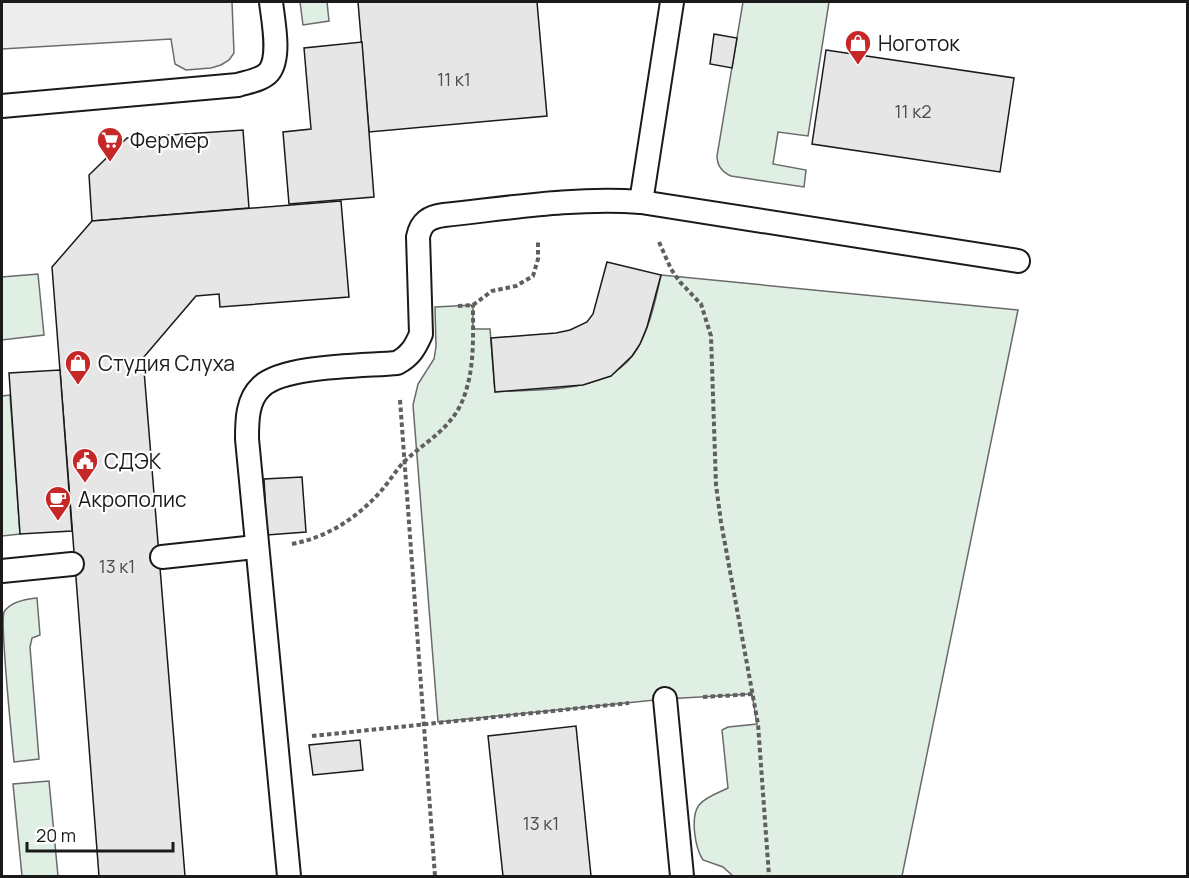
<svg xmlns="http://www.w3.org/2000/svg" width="1189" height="878" viewBox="0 0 1189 878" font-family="Manrope,sans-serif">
  <rect width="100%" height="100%" fill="#fff"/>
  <g fill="#e0efe3" stroke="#6a6a6a" stroke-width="1.5">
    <path d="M 300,2 L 327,2 L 329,21 L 303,25 Z"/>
    <path d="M 743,2 L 829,2 L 808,136 L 778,132 L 773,164 L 806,170 L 804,187 L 731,176 C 722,172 717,166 717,156 Z"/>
    <path d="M 38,274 L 44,335 L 2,340 L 2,277 Z"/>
    <path d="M 661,275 L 1018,310 L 902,876 L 733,876 L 723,867 L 703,860 C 695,848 690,817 699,805 C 705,797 720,792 728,788 L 722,730 L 728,727 L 757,724 L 752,694 L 665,699 L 438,722 L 413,405 L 418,384 L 434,359 L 436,347 L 435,307 L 473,305 L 473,329 L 490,329 L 495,392 C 544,388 616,396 641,342 C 651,321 656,298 661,275 Z"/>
    <path d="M 10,395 L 20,534 L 2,536 L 2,396 Z"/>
    <path d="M 37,598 L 40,635 L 32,638 L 30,647 L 39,759 L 14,762 C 12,740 0,625 4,612 C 10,602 26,599 37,598 Z"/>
    <path d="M 49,781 L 58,876 L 22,876 L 13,784 Z"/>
  </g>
  <path fill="#ededed" stroke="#6a6a6a" stroke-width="1.5" d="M 2,2 L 232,2 L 234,53 L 229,60 L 221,65 L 211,68 L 186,70 L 175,64 L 171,39 L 2,49 Z"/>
  <g fill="#e6e6e6" stroke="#1a1a1a" stroke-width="1.5">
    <path d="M 358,2 L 537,2 L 547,116 L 369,132 Z"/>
    <path d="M 714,34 L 737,38 L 732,68 L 710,64 Z"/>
    <path d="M 362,42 L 374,197 L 289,204 L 283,132 L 311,129 L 304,48 Z"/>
    <path d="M 826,50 L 1014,78 L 1000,172 L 812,144 Z"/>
    <path d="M 243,130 L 249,208 L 92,221 L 89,175 L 127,138 Z"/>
    <path d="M 341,201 L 349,297 L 220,307 L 219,294 L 196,296 L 143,358 L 185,876 L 99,876 L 52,267 L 92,221 Z"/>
    <path d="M 607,262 L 661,275 L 647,327 L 640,344 L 632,356 L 611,376 L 583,385 L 495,392 L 491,338 L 556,333 L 570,330 L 587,322 L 593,314 Z"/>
    <path d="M 60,370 L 72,531 L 20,534 L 9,373 Z"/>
    <path d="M 302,477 L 306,532 L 267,535 L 264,479 Z"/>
    <path d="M 576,726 L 591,876 L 503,876 L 488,736 Z"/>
    <path d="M 360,740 L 363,770 L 313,775 L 309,745 Z"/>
  </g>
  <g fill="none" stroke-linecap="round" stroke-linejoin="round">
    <g stroke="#1a1a1a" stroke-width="26">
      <g id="service">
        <path d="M 672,2 L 641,202 L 1018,261"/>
        <path d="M 2,106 L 238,85 C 247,82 262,80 269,72 C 281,57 273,20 271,2"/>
        <path d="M 162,557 L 256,547"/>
        <path d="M 2,571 L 72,564"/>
        <path d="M 665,699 L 682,876"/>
        <path d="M 289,876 L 247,439 C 247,421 247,400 261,387 C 283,365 365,366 397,363 C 410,356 415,348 421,334 L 418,237 C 421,222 429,217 444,215 C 510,208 576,197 641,202"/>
      </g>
    </g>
    <g stroke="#5f5f5f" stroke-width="4" stroke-dasharray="4.5 3" stroke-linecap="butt">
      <path d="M 659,242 L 671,269 L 680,282 L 701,304 L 711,336 L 716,485 L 721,522 L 758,724 L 769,876"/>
      <path d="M 458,306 L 473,305 L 492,291 L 516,286 L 533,276 L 538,259 L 538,241"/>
      <path d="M 400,400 L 435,876"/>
      <path d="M 292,544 C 328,537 357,518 381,491 C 390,481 397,468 407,459 C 427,441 449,429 461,404 C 475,373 473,339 473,305"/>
      <path d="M 703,697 L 753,694"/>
      <path d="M 312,736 L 629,703"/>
    </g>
    <use href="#service" stroke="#fff" stroke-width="22"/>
  </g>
  <defs>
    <g id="shop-pin" transform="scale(1.35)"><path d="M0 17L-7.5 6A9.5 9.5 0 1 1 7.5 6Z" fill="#c62828" stroke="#fff"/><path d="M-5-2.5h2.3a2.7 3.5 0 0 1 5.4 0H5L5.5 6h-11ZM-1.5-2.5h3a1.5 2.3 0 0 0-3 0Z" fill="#fff"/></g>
    <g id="supermarket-pin" transform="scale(1.35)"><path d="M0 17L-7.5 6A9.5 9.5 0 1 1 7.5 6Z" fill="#c62828" stroke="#fff"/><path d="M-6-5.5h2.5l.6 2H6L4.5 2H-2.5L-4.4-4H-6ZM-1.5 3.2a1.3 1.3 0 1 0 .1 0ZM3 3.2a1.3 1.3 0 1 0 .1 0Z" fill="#fff"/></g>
    <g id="civic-pin" transform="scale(1.35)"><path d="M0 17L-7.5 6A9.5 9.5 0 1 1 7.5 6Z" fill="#c62828" stroke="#fff"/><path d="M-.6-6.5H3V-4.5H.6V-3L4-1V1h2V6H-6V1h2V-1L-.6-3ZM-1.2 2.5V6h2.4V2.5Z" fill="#fff"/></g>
    <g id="cafe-pin" transform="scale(1.35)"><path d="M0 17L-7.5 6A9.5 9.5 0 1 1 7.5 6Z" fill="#c62828" stroke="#fff"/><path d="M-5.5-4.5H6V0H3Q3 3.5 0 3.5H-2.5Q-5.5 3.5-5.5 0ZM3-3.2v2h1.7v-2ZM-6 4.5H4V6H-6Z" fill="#fff"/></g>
  </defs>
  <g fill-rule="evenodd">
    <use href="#shop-pin" x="858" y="43"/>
    <use href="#supermarket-pin" x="110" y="140"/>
    <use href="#shop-pin" x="78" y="363"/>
    <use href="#civic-pin" x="85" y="461"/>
    <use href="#cafe-pin" x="58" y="499"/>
  </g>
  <g text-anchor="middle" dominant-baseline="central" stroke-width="4.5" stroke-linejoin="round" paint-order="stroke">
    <g font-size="18" fill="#4d4d4d">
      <text x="454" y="79">11 к1</text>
      <text x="913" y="111">11 к2</text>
      <text x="117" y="566">13 к1</text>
      <text x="541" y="823">13 к1</text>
    </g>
    <g font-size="21" fill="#1a1a1a" stroke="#fff" text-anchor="start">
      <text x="878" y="43">Ноготок</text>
      <text x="130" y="140">Фермер</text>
      <text x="98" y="363">Студия Слуха</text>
      <text x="104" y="461">СДЭК</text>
      <text x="78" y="499">Акрополис</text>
    </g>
  </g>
  <rect width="1189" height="878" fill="none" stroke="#1a1a1a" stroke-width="6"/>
  <path d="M27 842v9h146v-9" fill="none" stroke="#1a1a1a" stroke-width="3"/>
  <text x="36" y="842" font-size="18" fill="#1a1a1a" stroke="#ffffff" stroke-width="4.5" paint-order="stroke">20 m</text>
</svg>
